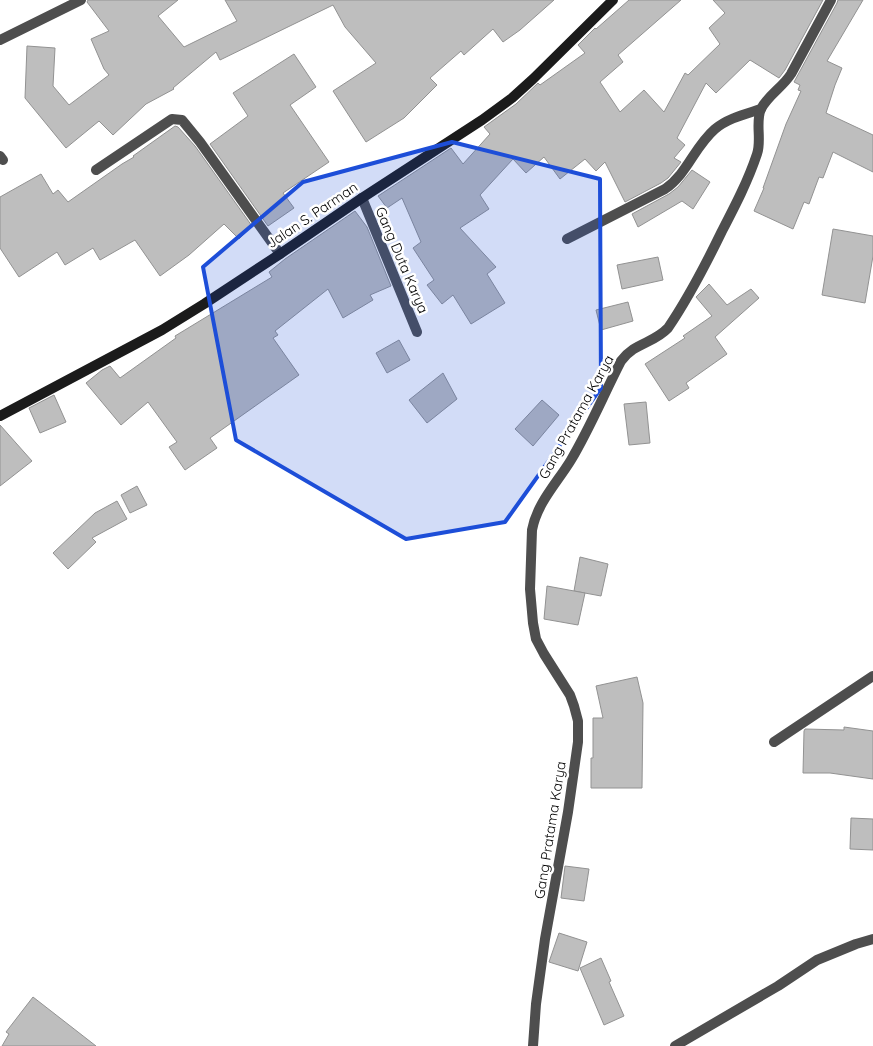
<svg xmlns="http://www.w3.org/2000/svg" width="873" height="1046" viewBox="0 0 873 1046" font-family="Quicksand,sans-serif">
  <rect width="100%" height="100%" fill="#fff"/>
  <g fill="#bebebe" stroke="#929292">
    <path d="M 88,0 L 178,0 L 158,16 L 184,47 L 237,21 L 225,0 L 554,0 L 520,30 L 503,42 L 493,29 L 464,55 L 461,51 L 430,78 L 437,85 L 404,118 L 366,142 L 333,91 L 376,63 L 345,27 L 333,5 L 220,60 L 216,52 L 173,88 L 174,89 L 146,104 L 113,135 L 99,121 L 66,148 L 25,98 L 27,46 L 55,48 L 53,86 L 69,105 L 109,75 L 104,69 L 91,39 L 109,31 L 87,2 Z"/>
    <path d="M 629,0 L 681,0 L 618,55 L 623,62 L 600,82 L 620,112 L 644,90 L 664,112 L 685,73 L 688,75 L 720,44 L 709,28 L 725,13 L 713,0 L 823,0 L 785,70 L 779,78 L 750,60 L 716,93 L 706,83 L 677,138 L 685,145 L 674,158 L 681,162 L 668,178 L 661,183 L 625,202 L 605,162 L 596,171 L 585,159 L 560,179 L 544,157 L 526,173 L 513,159 L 480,195 L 489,209 L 460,228 L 496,267 L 487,274 L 505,303 L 471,324 L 453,295 L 442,304 L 427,285 L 434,280 L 413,248 L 421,242 L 402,198 L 387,208 L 378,196 L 451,148 L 463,164 L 490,134 L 484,127 L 516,104 L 538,83 L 540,85 L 585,53 L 578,45 L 595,28 L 596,29 Z"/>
    <path d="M 838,0 L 863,0 L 827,61 L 842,68 L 835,85 L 826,113 L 873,135 L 873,172 L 833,152 L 823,178 L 819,177 L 809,204 L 804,202 L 793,229 L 754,211 L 764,188 L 763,188 L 786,124 L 801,91 L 798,90 L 800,85 L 794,82 L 837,3 Z"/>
    <path d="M 294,54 L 316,87 L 290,105 L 329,162 L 283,193 L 294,208 L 268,226 L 210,144 L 248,116 L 233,93 Z"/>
    <path d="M 175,126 L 178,127 L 195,146 L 252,226 L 239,239 L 224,224 L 189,255 L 160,276 L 135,240 L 100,260 L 93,248 L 65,265 L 57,252 L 19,277 L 0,248 L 0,197 L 41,174 L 53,194 L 58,190 L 68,202 L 122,164 L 134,157 L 133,156 Z"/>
    <path d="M 692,170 L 710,182 L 693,209 L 682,201 L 638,227 L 632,214 L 669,194 L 678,187 Z"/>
    <path d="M 355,211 L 367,227 L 391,286 L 370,295 L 373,300 L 343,318 L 328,289 L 275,331 L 278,335 L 273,338 L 299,375 L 210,438 L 217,448 L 185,470 L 169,447 L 177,442 L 148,402 L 121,425 L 86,383 L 102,370 L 110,366 L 120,378 L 176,338 L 175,336 L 272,277 L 269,272 L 285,259 Z"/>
    <path d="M 833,229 L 873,236 L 873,256 L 865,303 L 822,295 Z"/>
    <path d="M 658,257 L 663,280 L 622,289 L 617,265 Z"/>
    <path d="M 709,284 L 727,305 L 751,289 L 759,298 L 715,337 L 727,354 L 686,383 L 689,388 L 669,401 L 645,364 L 685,338 L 683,336 L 712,316 L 696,297 Z"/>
    <path d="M 628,302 L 633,321 L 601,330 L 596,310 Z"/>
    <path d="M 399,340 L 410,360 L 387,373 L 376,353 Z"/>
    <path d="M 443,373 L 457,399 L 427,423 L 409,400 Z"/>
    <path d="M 54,395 L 66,422 L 40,433 L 29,408 Z"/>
    <path d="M 542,400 L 559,415 L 533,446 L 515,429 Z"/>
    <path d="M 646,402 L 650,443 L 629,445 L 624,404 Z"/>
    <path d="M 0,425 L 32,461 L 0,486 Z"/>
    <path d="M 137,486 L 147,505 L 130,513 L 121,495 Z"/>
    <path d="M 117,501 L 127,519 L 92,538 L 96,542 L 68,569 L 53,553 L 95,513 Z"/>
    <path d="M 580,557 L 608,564 L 601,596 L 574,591 Z"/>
    <path d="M 547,586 L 585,593 L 578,625 L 544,619 Z"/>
    <path d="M 637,677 L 643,703 L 642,788 L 591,788 L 591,758 L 593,758 L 593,718 L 603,718 L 596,686 Z"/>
    <path d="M 844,727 L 873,731 L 873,779 L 830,773 L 803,773 L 804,731 L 805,729 L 844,730 Z"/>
    <path d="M 851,818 L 873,819 L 873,850 L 850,849 Z"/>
    <path d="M 565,866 L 589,869 L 584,901 L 561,898 Z"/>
    <path d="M 559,933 L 587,942 L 578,971 L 549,962 Z"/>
    <path d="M 601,958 L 611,981 L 609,982 L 624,1016 L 604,1025 L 580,968 Z"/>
    <path d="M 33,997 L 96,1046 L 2,1046 L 9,1034 L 6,1032 Z"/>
  </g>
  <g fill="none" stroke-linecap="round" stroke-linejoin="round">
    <g stroke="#4e4e4e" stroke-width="10">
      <path d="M 0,40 L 81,0"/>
      <path d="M 0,156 L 3,160"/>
      <path d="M 96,170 L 172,119 L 182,120 L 200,142 L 280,254"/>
      <path d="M 362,198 L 417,332"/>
      <path d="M 567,239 L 665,189 C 688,173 694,147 715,129 C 728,118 746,114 761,109"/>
      <path d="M 774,742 L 873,676"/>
      <path d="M 533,1046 L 536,1004 L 545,939 L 568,812 L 578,742 L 578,721 L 574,706 L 570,695 L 544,654 L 536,639 L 533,623 L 530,589 L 532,530 C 537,503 557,483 571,460 C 590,428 604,394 621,361 C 635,342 653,344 668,328 C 689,297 706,264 722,231 C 735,206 748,181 757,154 C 762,140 755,122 761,109 C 768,95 783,87 791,74 L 831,0"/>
      <path d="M 675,1046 L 778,986 L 817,960 L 856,944 L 873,939"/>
    </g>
    <path stroke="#1b1b1b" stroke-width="10" d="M 0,416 L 162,330 L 204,304 L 280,254 L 362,198 L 482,120 L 512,98 L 533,79 L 613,0"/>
  </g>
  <path fill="#1d4ed8" fill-opacity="0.2" stroke="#1d4ed8" stroke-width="4" stroke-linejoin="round" d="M 452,142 L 600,179 L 601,388 L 505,522 L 406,539 L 236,440 L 203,267 L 303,182 Z"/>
  <g text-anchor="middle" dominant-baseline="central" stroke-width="5" stroke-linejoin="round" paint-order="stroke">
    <g font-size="14" fill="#000" stroke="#fff">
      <text transform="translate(312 215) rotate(-34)">Jalan S. Parman</text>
      <text transform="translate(402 260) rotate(67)">Gang Duta Karya</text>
      <text transform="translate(576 417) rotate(-61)">Gang Pratama Karya</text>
      <text transform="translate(550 830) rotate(-81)">Gang Pratama Karya</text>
    </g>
  </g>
</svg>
